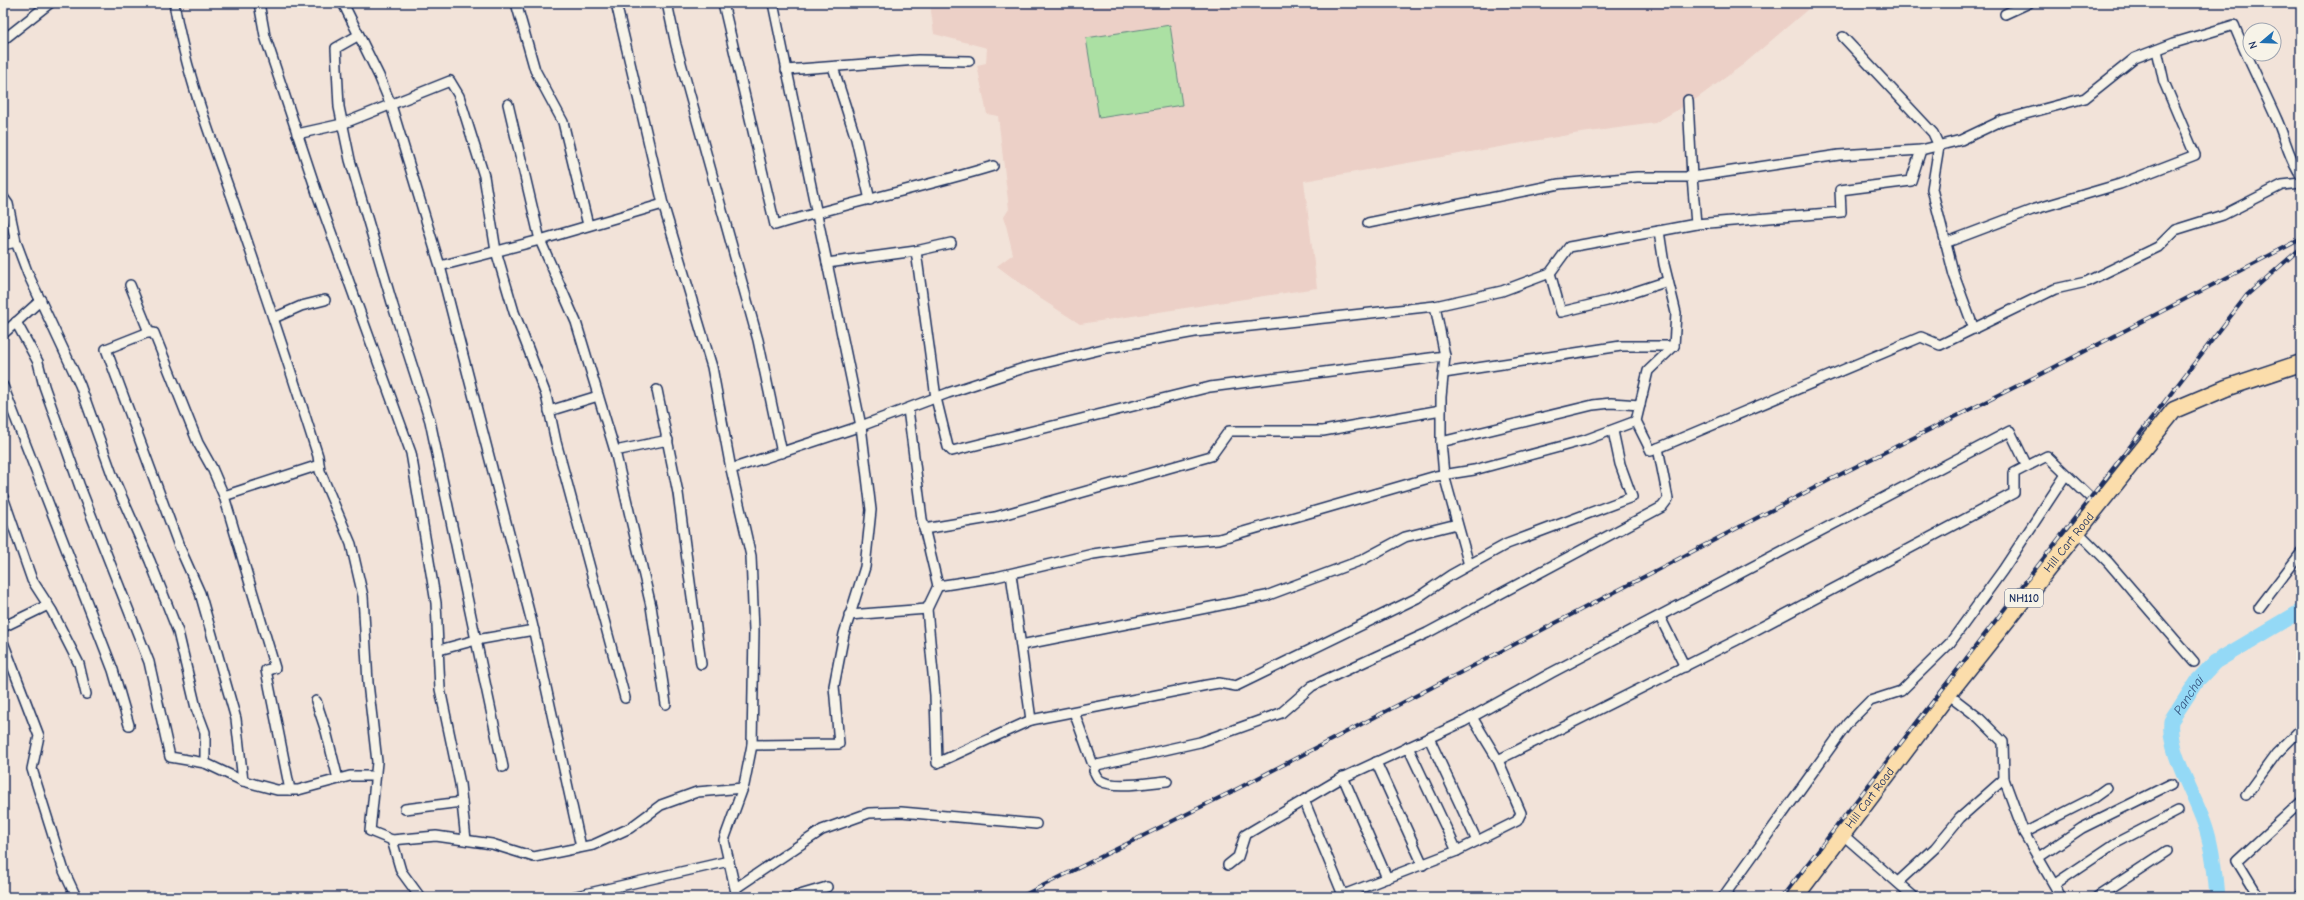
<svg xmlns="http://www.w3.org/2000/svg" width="2304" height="900" viewBox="0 0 2304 900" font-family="'Comic Neue',sans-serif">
  <rect width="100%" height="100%" fill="#f2e3d9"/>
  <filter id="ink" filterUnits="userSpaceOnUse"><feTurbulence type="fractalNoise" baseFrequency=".025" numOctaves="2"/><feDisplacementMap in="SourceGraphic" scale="8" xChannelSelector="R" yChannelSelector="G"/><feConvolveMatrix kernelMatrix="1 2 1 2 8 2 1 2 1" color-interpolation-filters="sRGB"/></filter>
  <g filter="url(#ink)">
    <path fill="#ecd0c7" d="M 930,3 L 1815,3 L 1744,64 L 1696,99 L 1655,123 L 1574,134 L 1304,181 L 1317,288 L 1080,324 L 1041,299 L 997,266 L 1013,254 L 1004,217 L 1009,209 L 998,116 L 987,114 L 977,65 L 986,63 L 987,48 L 934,34 Z"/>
    <path fill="#abe0a3" stroke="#638880" d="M 1170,25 L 1182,105 L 1099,118 L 1086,38 Z"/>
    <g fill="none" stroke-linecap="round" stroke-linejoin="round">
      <path stroke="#94d9f6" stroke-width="15" id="s1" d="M 2217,897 C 2215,874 2213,850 2206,828 C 2197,798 2167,752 2171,721 L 2197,681 L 2215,662 L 2301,611"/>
      <g stroke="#1b2f5e" stroke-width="12">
        <g id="street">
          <path d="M 174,3 C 185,72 211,137 234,203 C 263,287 291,371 318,456 L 320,471 L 351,544 L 363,596 L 368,683 L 377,762 L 370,831 L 392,840 L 436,836 L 492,844 L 534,857 L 593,845 L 630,828 L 661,805 L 697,792 L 743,788"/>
          <path d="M 259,3 L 265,36 L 319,199 L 411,453 L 436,603 L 440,689 L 460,784 L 466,840"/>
          <path d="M 343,3 L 379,76 L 391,105 L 440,266 L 532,623 L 581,847"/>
          <path d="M 516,3 L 535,70 L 563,122 L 588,225"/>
          <path d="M 616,3 L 663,204 L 712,367 L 731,469 L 751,556 L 754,631 L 752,745 L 744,785 L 724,840 L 737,897"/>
          <path d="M 667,3 L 676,45 L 758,340 L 782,453"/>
          <path d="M 723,3 L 775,225 C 847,203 921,188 993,166"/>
          <path d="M 2005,14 L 2029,3"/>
          <path d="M 359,35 L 336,48 L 339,107 L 350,160 L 393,306 L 430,421 L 476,640 L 534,630"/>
          <path d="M 1843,37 L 1933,133 L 1939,146 L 1932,189 L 1954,275 L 1974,329"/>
          <path d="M 3,40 L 50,3"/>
          <path d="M 833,67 L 856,139 L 870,200"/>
          <path d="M 786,70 L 918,60 L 969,61"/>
          <path d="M 508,104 L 540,240 L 576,322 L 615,451 L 651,606 L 666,704"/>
          <path d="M 297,134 L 342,124 L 450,81 L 459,96 L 484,176 L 496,251 L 514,312 L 546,395 L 556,442 L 625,698"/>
          <path d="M 2301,176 C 2289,159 2285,138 2277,120 C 2263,88 2247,58 2234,25 L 2174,43 L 2135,58 L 2085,98 L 2003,120 L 1961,140 L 1921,150 L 1839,155 L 1692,177 L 1696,224 L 1659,231 L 1664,264 L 1676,313 L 1674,346 L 1648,371 L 1636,421 L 1651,451 L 1921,337 L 1940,345 L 2055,289 L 2086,282 L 2158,247 L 2175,230 L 2223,215 L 2282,185 L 2301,183"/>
          <path d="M 3,197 L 8,204 L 16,242 L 28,274 L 80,385 L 113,477 L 150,561 L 178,632 L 196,708 L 205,732 L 205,763"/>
          <path d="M 1368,223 L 1559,184 L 1637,177 L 1692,177 L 1688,100"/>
          <path d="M 1696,224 L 1841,212 L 1840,190 L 1911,181 L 1921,150"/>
          <path d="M 1945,243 L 2032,210 L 2120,184 L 2195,155 L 2164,82 L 2157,50"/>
          <path d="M 3,245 L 16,242"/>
          <path d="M 916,251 L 951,243"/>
          <path d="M 827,263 L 916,251 L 936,398 L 948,447 L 952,451 L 1210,387 L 1445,356"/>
          <path d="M 440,266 L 540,240 L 663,204"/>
          <path d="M 1550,273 L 1561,312 L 1607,301 L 1668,281"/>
          <path d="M 130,285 L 149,332 L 106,349 L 179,546 L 200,593 L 236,719 L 243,781"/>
          <path d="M 1435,306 L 1445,356 L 1441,397 L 1441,442 L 1444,475 L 1469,565"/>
          <path d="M 274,318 L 301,306 L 325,300"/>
          <path d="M 16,322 L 38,362 L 44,386 L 80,487 L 149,662 L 170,757 L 205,763 L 243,781 L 277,790 L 298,790 L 350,776 L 375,776"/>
          <path d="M 146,333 L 154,333 L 198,443 L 212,468 L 224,496"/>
          <path d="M 3,334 L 41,300"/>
          <path d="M 1444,373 L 1621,346 L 1674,346"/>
          <path d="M 3,386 L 113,670 L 129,725"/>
          <path d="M 657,390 L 678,493 L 701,664"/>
          <path d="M 908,409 L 922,519 L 938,586 L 996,577 L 1093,554 L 1160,544 L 1219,539 L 1436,476 L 1474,470 L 1585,440 L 1636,421"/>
          <path d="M 549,411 L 598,396"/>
          <path d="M 1441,442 L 1593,405 L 1611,403 L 1640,405"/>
          <path d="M 615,451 L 668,440"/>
          <path d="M 731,469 L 861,426 L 948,393 L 1024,368 L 1107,348 L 1195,332 L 1435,306 L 1502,291 L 1550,273 L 1569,247 L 1659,231"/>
          <path d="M 3,497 L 32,580 L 52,611 L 79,664 L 86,694"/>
          <path d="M 924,529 L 995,517 L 1211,456 L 1229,431 L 1323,431 L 1441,410"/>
          <path d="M 2077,531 L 2108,562 L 2194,662"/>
          <path d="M 1011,574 L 1031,720"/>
          <path d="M 938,586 L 927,609 L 935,695 L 937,763 L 1031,720 L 1207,685 L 1219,683 L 1236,686 L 1417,598 L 1451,575 L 1507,544 L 1632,497 L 1620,464 L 1613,431"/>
          <path d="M 2259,608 L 2301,553"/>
          <path d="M 849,615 L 927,609"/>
          <path d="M 1660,617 L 1685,667"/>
          <path d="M 3,627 L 48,605"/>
          <path d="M 3,642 L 39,736 L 32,769 L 64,871 L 76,897"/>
          <path d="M 1021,645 L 1266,596 L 1362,560 L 1405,537 L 1457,524"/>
          <path d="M 439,650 L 476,640 L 503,767"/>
          <path d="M 1948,694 L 1979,718 L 2003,742 L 2004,779 L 2024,833 L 2061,897"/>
          <path d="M 316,701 L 326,731 L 338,779"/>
          <path d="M 1074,712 L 1092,762 L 1097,765 L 1200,742 L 1281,713 L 1312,686 L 1427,633 L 1662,507 L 1668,499 L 1658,448"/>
          <path d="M 1472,717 L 1498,760"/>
          <path d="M 1429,738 L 1477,841"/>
          <path d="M 752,745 L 839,744 L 834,686 L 844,634 L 865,567 L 871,510 L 861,426 L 773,3"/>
          <path d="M 1408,747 L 1457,851"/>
          <path d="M 1376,762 L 1423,865"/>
          <path d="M 1097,765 L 1094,771 C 1096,774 1097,779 1101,781 C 1116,789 1150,782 1167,781"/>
          <path d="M 1343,777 L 1387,878"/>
          <path d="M 290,790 L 266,670 L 275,668 L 224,496 L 319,465"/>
          <path d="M 2246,795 L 2276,754 L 2301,729"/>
          <path d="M 1304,800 L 1343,895 L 1457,851 L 1517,821 L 1521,813 L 1498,760 L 1735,641 L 2014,493 L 2014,473 L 2047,456 L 2098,505"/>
          <path d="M 405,809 L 462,802"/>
          <path d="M 2024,833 L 2093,798 L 2107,788"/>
          <path d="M 1842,834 L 1914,897"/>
          <path d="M 392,840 L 401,871 L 420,897"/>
          <path d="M 2039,857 L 2082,828 L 2171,784"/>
          <path d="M 1228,865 L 1238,857 L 1245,835 L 1338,780 L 1463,722 L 1551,673 L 2010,431 L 2027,466"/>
          <path d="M 1898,882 L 1935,848 L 1960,818 L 2004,779"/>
          <path d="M 2055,884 L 2116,843 L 2178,811"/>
          <path d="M 736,888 L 822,830 L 869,813 L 901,812 L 1036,824"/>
          <path d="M 572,897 L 729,861"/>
          <path d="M 793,897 L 827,887"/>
          <path d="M 1723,897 L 1848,723 L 1870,701 L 1901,691 L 1950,643 L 2003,570 L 2065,476"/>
          <path d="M 2097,897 L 2167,851"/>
          <path d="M 2259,897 L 2237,861 L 2301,802"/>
          <path d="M 2298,897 L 2301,894"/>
        </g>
      </g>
      <g stroke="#1b2f5e" stroke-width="19">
        <g id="highway">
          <path id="s2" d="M 1795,897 L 1948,694 L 2174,410 L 2226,388 L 2301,363"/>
        </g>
      </g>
      <use href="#street" stroke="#f7f3e8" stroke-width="9"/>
      <use href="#highway" stroke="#fbddab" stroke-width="16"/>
      <g stroke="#1b2f5e" stroke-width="4">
        <g id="rail">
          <path d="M 1020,897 L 1235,790 L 1843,473 L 2045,372 L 2301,239"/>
          <path d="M 1782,897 L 2247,295 L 2301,248"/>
        </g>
      </g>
      <use href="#rail" stroke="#f7f3e8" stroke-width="2.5" stroke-dasharray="8" stroke-linecap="butt"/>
    </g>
  </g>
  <g text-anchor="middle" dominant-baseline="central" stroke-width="4" stroke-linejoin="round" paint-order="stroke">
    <rect fill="#f7f3e8" stroke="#5d6a87" stroke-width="1" x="2005" y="589" width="38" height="18" rx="3"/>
    <g font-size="11" font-weight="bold" fill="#1b2f5e">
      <text x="2024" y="598">NH110</text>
    </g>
    <g font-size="12" fill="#1b2f5e" stroke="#f7f3e8">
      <text stroke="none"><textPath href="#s2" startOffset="448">Hill Cart Road</textPath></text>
      <text stroke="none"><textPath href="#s2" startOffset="124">Hill Cart Road</textPath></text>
    </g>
    <g font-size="13" font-style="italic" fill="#33517c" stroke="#f7f3e8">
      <text stroke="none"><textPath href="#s1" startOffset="215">Panchai</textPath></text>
    </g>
  </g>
  <rect width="2304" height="900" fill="none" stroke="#f7f3e8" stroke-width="16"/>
  <rect x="8" y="8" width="2288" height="884" fill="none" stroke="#1b2f5e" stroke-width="1.5" filter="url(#ink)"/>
  <g transform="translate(2262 42) rotate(251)"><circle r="19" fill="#f7f3e8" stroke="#9fa5b1"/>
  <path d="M0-3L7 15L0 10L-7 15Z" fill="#1f6fb2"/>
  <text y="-6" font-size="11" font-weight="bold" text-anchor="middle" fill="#1b2f5e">N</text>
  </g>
</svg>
